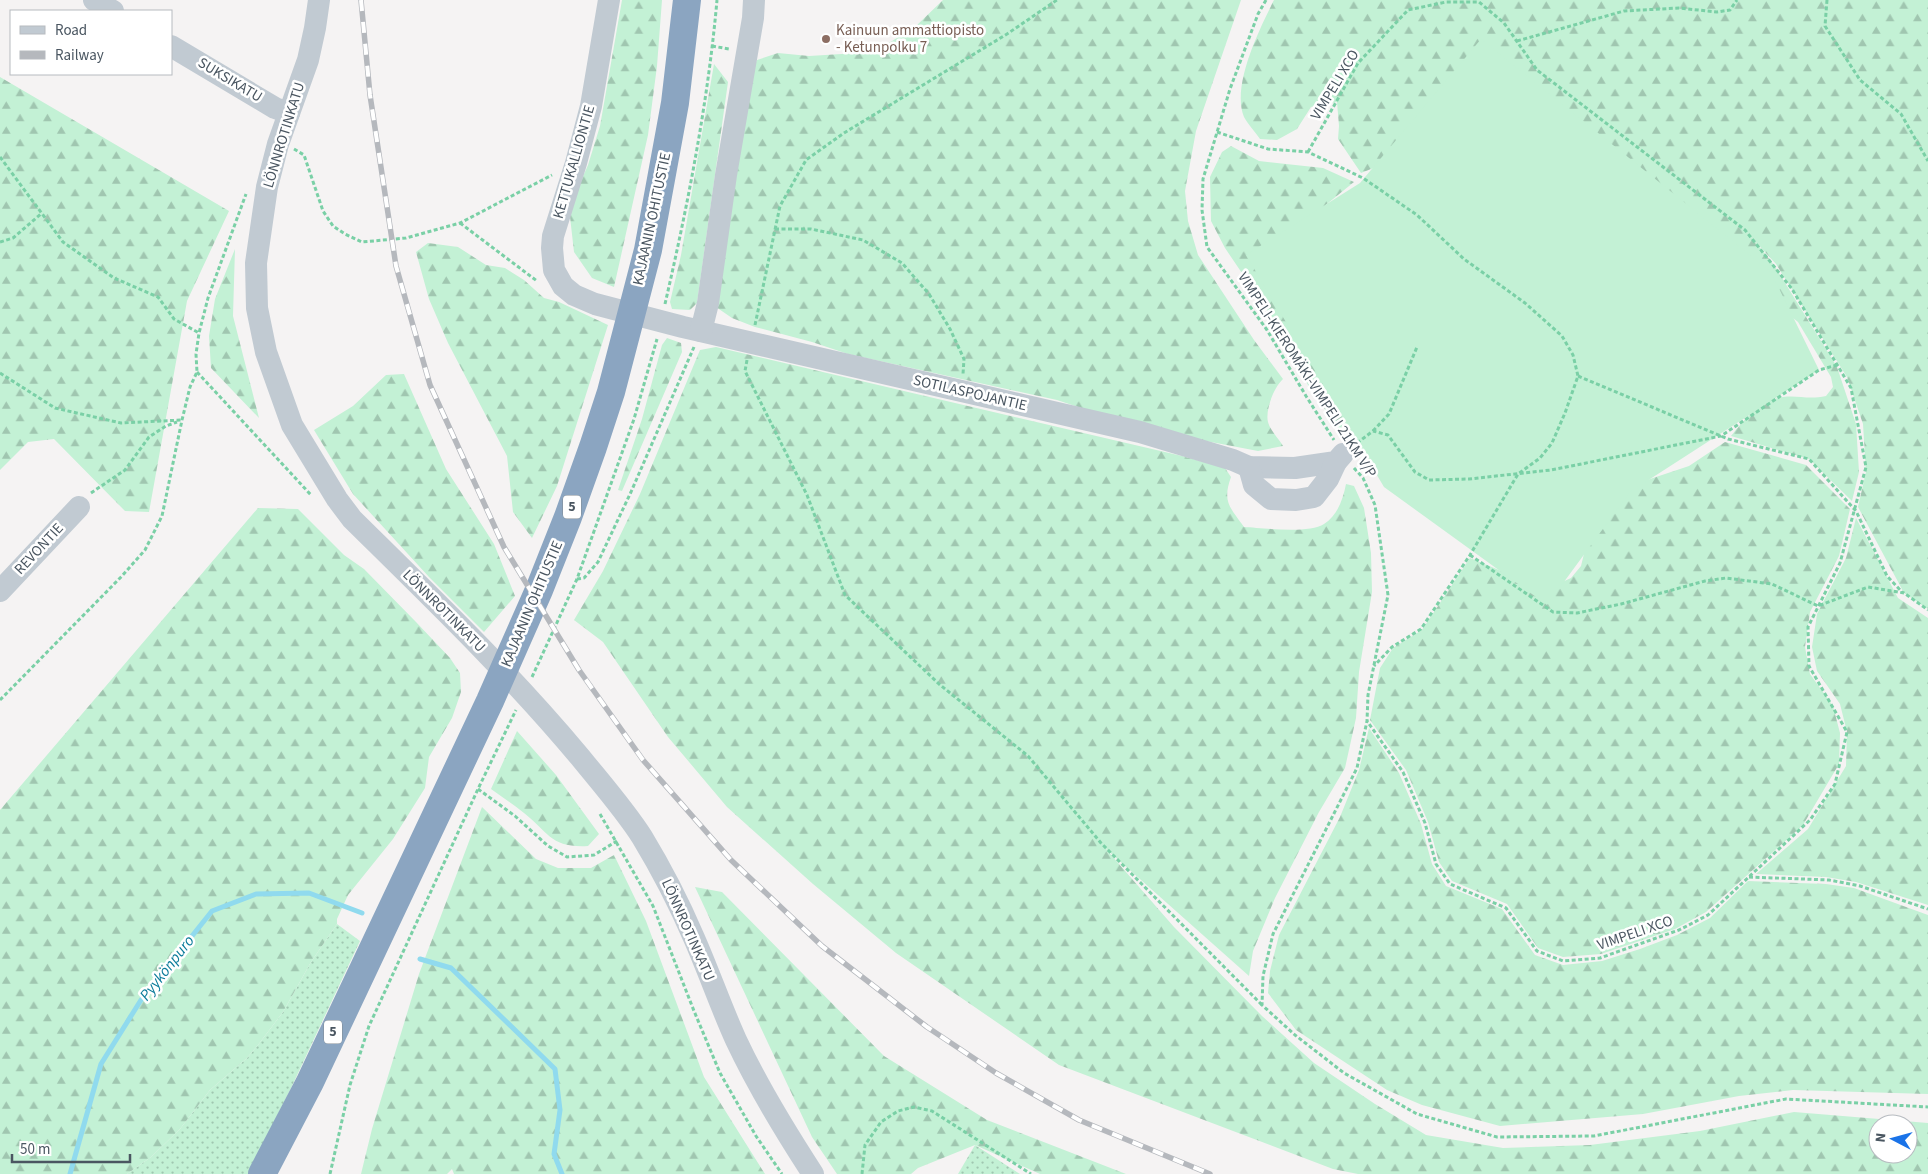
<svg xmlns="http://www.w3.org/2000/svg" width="1928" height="1174" viewBox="0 0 1928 1174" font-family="'Source Sans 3',sans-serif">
  <defs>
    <pattern id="grass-dots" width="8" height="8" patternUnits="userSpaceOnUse" patternTransform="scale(1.25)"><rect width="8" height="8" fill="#c3f1d5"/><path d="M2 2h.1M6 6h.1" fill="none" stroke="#a0c6b0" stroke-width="1.8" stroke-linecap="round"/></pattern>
    <pattern id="forest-firs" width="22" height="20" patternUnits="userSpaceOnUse" patternTransform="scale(1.25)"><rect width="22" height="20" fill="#c3f1d5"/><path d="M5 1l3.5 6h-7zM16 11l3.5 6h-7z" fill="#a0c6b0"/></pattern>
  </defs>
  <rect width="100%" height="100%" fill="#f5f3f3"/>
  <g fill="url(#grass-dots)">
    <path d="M 337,924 L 360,941 L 292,1086 L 248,1174 L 127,1174 L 151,1157 L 180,1129 L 210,1090 L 247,1058 L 258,1045 L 283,1012 L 311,962 Z"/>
    <path d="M 975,1145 L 1020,1174 L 958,1174 Z"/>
  </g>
  <g fill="url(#forest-firs)" fill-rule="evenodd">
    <path d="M 622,0 L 662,0 L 657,66 L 648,135 L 614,287 L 592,278 L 574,252 L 569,208 L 588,165 L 600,126 Z"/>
    <path d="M 943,0 L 1241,0 L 1196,131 L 1185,191 L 1188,221 L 1198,255 L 1254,340 L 1283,379 C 1274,387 1265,410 1268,422 C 1270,430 1279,439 1283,446 L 1258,451 L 1164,433 L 1117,420 L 1057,400 L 848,354 L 812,342 L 755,327 L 732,318 L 716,307 L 750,74 L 757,60 L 778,53 L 809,56 L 874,52 L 915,27 Z"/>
    <path d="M 1274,0 L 1928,0 L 1928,609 L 1904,593 L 1858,507 L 1866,472 L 1863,424 L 1847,377 L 1776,264 L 1755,241 L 1774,265 L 1837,367 L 1856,424 L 1859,472 L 1852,501 L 1809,459 L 1731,436 C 1745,419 1760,400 1783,397 C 1799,395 1808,400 1826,396 L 1833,387 L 1831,377 L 1798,322 L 1704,247 L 1411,153 L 1361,173 L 1338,139 L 1339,126 L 1337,102 L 1311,107 L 1297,129 L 1277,140 L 1260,139 C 1255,132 1248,124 1244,117 C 1231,86 1260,28 1274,0 Z"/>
    <path d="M 714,64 L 728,82 L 697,303 L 690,310 L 672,309 L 670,302 L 681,255 Z"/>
    <path d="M 0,77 L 229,211 L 187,301 L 149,512 L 125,511 L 54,439 L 28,442 L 0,470 Z"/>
    <path d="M 1231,146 L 1259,161 L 1323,168 L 1354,182 L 1301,225 L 1357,424 L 1338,428 L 1308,385 L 1277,325 L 1225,248 L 1211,221 L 1210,177 L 1222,152 Z"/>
    <path d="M 428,243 L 458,247 L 486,265 L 505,268 L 524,280 L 544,298 L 559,302 L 608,325 L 557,486 L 532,538 L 513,512 L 507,456 L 448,343 L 429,299 L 416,252 Z"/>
    <path d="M 235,249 L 233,316 L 259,418 L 211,368 L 209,336 L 215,299 Z"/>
    <path d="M 667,338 L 681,343 L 682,352 L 622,491 L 618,490 L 642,419 L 662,345 Z"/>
    <path d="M 716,347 L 1182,456 L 1225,468 L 1231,477 C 1222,502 1230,507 1244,527 C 1263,528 1309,534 1324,524 C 1338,515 1343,499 1346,484 L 1354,486 L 1364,508 L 1371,553 L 1372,592 L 1359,672 L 1356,718 L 1345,768 L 1319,812 L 1275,898 L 1253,951 L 1249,976 L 1105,848 L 1174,927 L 1262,1016 L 1314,1063 L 1375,1104 L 1426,1135 L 1503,1148 L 1590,1145 L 1700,1131 L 1794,1112 L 1928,1123 L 1928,1174 L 1358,1174 L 1333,1169 L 1059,1065 L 896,953 L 813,884 L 727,807 L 668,737 L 603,642 L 574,620 L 603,571 L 640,494 L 700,350 ZM 1878,1124 L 1908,1124 L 1908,1154 L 1878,1154 Z"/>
    <path d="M 404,374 L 446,469 L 494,544 L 515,596 L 484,632 L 429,577 L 353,494 L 314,430 L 353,406 L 386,375 Z"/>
    <path d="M 1725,442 L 1806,465 L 1850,509 L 1839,556 L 1810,612 L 1805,647 L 1810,674 L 1833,706 L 1840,733 L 1839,764 L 1803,825 L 1706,912 L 1675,929 L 1601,954 L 1563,957 L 1538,948 L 1507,904 L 1452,881 L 1439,862 L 1428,822 L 1406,770 L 1370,720 L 1380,668 L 1393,648 L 1422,630 L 1470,558 L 1523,580 L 1560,583 L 1571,578 L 1581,566 L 1590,529 L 1626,487 L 1689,466 Z"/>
    <path d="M 258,508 L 298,509 L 344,555 L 364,569 L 416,622 L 450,658 L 460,673 L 461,692 L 452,718 L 429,757 L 425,788 L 393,839 L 348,895 L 337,919 L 337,924 L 311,962 L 283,1012 L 258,1045 L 247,1058 L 210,1090 L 180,1129 L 151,1157 L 127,1174 L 0,1174 L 0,810 Z"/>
    <path d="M 1856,518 L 1898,598 L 1928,618 L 1928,905 L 1856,882 L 1826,877 L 1756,874 L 1808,829 L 1846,766 L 1847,732 L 1840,704 L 1817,671 L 1812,647 L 1817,614 L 1846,558 Z"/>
    <path d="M 1369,728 L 1399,773 L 1421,824 L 1432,864 L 1446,886 L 1502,909 L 1535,955 L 1563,965 L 1602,961 L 1640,949 L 1677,935 L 1710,918 L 1748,881 L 1826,884 L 1854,888 L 1928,915 L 1928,1094 L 1793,1090 L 1739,1096 L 1643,1114 L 1500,1126 L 1422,1105 L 1387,1090 L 1296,1030 L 1268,993 L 1270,971 L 1279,935 L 1340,817 L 1359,770 Z"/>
    <path d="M 517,731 L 556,775 L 599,834 L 588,846 C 551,848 549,833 524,813 C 513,804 502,797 491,789 Z"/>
    <path d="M 482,807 L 536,859 L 558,868 L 591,868 L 614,855 L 646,921 L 704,1077 L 765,1174 L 454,1174 L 452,1169 L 447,1174 L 361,1174 L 372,1129 L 419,974 Z"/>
    <path d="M 695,887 L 722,892 L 884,1056 L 987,1120 L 1126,1174 L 1040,1174 L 975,1145 L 918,1168 L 911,1174 L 837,1174 L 812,1137 Z"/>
  </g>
  <path fill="#c3f1d5" d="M 1481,39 L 1771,272 L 1819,370 L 1630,492 L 1547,605 L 1384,487 L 1246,255 L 1360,183 Z"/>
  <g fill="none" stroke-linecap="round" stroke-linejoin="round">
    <g stroke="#90daee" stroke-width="5">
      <path d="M 420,959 L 451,968 L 555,1069 L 560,1110 L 554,1154 L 562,1174"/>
      <path d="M 70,1174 L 101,1064 L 141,1000 L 212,911 L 256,894 L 309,893 L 362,913"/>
    </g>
    <g stroke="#7ad0a6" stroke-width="3" stroke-dasharray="4 2.5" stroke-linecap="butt">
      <path d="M 1266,0 L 1258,14 L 1230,89 L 1203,179 L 1202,210 L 1207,247 L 1267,330 L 1306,396 L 1334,440"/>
      <path d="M 1827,0 L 1825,26 L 1860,80 L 1901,114 L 1928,161"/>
      <path d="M 1517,41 L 1624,11 L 1679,8 L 1717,12 L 1730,10 L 1737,0"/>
      <path d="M 712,46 L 729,49"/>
      <path d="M 1217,132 L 1268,149 L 1308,152 L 1363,178 L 1417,215 L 1464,259 L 1525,303 L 1562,336 L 1573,355 L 1578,376 L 1565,413 L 1552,443 L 1540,458 L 1518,474 L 1470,555 L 1421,629 L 1392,647 L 1374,666"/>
      <path d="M 294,149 L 304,155 L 323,211 L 333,226 L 345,234 L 362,242 L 406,238 L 460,223 L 552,175"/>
      <path d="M 1308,152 L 1358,63 L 1408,10 L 1446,2 L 1479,2 L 1504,23 L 1537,70 L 1745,230 L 1792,289 L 1851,388 L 1866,467 L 1840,563 L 1808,627 L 1809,666 L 1847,732 L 1835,784 L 1810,820 L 1708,915 L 1679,930 L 1600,958 L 1563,961 L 1537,951 L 1506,908 L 1450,884 L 1436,864 L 1425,823 L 1403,772 L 1367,721"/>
      <path d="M 0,157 L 63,242 L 114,278 L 158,297 L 174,319 L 199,333"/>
      <path d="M 460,223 L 537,281"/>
      <path d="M 775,229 L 811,229 L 863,240 L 902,263 L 929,294 L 950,329 L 964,359 L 963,374"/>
      <path d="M 0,242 L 13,238 L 42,213"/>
      <path d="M 665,304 C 688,204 708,102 717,0"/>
      <path d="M 755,325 L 780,206 L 806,160 L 844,133 L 1007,34 L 1057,0"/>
      <path d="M 747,360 L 745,371 L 807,495 L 845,595 L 939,684 L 1028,756 L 1101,843 L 1262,1005"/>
      <path d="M 197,372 L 311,495"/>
      <path d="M 0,373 L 55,408 L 121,423 L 182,420"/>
      <path d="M 1578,376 L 1728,439 L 1809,459 L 1856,511 L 1887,576 L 1903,593"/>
      <path d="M 1373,431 L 1389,414 L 1417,347"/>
      <path d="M 1357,443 L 1373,431 L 1388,435 L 1415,472 L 1429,480 L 1469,479 L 1551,470 L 1721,436 L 1819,370 L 1837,365"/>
      <path d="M 1354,468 L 1363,478 L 1375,505 L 1388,595 L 1368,695 L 1367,721 L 1357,768 L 1273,934 L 1263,976 L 1262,1005 L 1295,1035 L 1344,1073 L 1417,1114 L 1497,1137 L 1594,1136 L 1786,1099 L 1928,1107"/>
      <path d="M 91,493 L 125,470 L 149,437 L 166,426 L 177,422"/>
      <path d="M 1470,555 L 1553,612 L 1577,613 L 1621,604 L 1705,581 L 1726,578 L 1772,584 L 1818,606 L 1868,587 L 1904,593 L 1928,610"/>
      <path d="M 577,579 L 584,578 L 598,562 L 631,492 L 694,347"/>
      <path d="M 532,677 L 577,579 L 634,419 L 657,339"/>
      <path d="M 0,700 L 122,576 L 145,550 L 162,516 L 182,420 L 190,387 L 197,372 L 196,354 L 199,333 L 208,298 L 246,194"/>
      <path d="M 478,789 L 515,816 L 548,846 L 567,857 L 594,855 L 617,841"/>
      <path d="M 600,814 L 653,906 L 694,1011 L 720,1073 L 756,1136 L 782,1174"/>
      <path d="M 1749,877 L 1829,880 L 1860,886 L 1928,909"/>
      <path d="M 330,1174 L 350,1085 L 369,1026 L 478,789 L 516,710"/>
      <path d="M 862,1174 L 865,1145 L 881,1122 L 898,1111 L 914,1107 L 932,1111 L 1031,1174"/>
    </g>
    <g stroke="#c1cad2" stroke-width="22">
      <path d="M 94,0 L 113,11"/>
      <path d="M 319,0 L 315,28 L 308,60 L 278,144 L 267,187 L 256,263 L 257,308 L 266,352 L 292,425 L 337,499 L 352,519 C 430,596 509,672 580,757 C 601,783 624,809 642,837 C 662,870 679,903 694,938 C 709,972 721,1007 736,1040 C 758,1087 785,1131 813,1174"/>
      <path d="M 609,0 L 591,106 L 576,163 L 553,236 L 552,248 L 554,270 L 563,286 L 574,295 L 595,304 L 683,327 L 1140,432 L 1233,460 L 1249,467 L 1295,468 L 1336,462 L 1343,454"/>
      <path d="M 171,46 L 275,108 L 289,113"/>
      <path d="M 701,331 L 708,303 L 726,175 L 753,18 L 754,0"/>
      <path d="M 1249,467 L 1254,485 L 1271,499 L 1296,500 L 1314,497 L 1328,479 L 1336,462"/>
      <path d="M 0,591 L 79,507"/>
    </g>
    <path stroke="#8ba5c1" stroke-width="28" d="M 262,1174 L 310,1082 L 490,701 L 539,590 L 568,517 L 593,447 L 611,392 L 648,250 L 675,103 L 687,0"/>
    <g stroke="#b5b8bd" stroke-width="5.5">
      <path id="rail" d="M 361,0 L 370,95 L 396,266 L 430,385 L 504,547 L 579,670 L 643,760 L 731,860 L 822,946 L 927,1027 L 996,1073 L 1079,1120 L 1210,1174"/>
    </g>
    <use href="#rail" stroke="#fff" stroke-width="4" stroke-dasharray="11" stroke-linecap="butt"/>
  </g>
  <circle fill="#8d6e63" stroke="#fff" stroke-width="2" cx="826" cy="39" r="5"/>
  <g text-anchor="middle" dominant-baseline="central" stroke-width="5" stroke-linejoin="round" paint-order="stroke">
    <g fill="#fff" stroke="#808990" stroke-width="1">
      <rect x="563" y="495.5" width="18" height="23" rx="4"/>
      <rect x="324" y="1020.5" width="18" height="23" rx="4"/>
    </g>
    <g font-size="14" font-weight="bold" fill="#4a5661">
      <text x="572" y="507">5</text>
      <text x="333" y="1032">5</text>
    </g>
    <g font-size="15" fill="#785e54" stroke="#fff" text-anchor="start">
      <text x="836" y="30">Kainuun ammattiopisto<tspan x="836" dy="17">- Ketunpolku 7</tspan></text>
    </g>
    <g font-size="15" fill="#4a5661" stroke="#fff">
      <text transform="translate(230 80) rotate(31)">SUKSIKATU</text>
      <text transform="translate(1335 85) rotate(-59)">VIMPELI XCO</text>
      <text transform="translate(284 135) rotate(-73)">LÖNNROTINKATU</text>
      <text transform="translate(574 162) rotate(-74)">KETTUKALLIONTIE</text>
      <text transform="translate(652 219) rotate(-78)">KAJAANIN OHITUSTIE</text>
      <text transform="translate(1307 375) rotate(57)">VIMPELI-KIEROMÄKI-VIMPELI 21KM V/P</text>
      <text transform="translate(970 393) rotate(13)">SOTILASPOJANTIE</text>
      <text transform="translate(39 549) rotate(-47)">REVONTIE</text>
      <text transform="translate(532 604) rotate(-67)">KAJAANIN OHITUSTIE</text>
      <text transform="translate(444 611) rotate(45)">LÖNNROTINKATU</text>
      <text transform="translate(688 930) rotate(66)">LÖNNROTINKATU</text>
      <text transform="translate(1635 933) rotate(-19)">VIMPELI XCO</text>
    </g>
    <g font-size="16" font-style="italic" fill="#0c7c9b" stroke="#fff">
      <text transform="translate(167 968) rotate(-52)">Pyykönpuro</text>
    </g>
  </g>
  <rect x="10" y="10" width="162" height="65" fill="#ffffff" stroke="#b7bbc0"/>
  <rect x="20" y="26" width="25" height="8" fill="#c1cad2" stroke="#b7bbc0"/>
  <text x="55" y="35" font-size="15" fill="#4a5661">Road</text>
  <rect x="20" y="51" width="25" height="8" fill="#b5b8bd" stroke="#b7bbc0"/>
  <text x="55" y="60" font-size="15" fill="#4a5661">Railway</text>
  <g transform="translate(1893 1139) rotate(276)"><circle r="24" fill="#ffffff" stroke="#b7bbc0"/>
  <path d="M0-4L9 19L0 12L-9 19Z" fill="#1a73e8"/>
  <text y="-8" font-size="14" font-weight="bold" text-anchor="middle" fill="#4a5661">N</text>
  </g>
  <path d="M12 1154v8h118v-8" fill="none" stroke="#4a5661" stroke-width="2.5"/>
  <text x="20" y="1154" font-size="15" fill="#4a5661" stroke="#ffffff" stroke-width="4" paint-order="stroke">50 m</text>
</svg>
